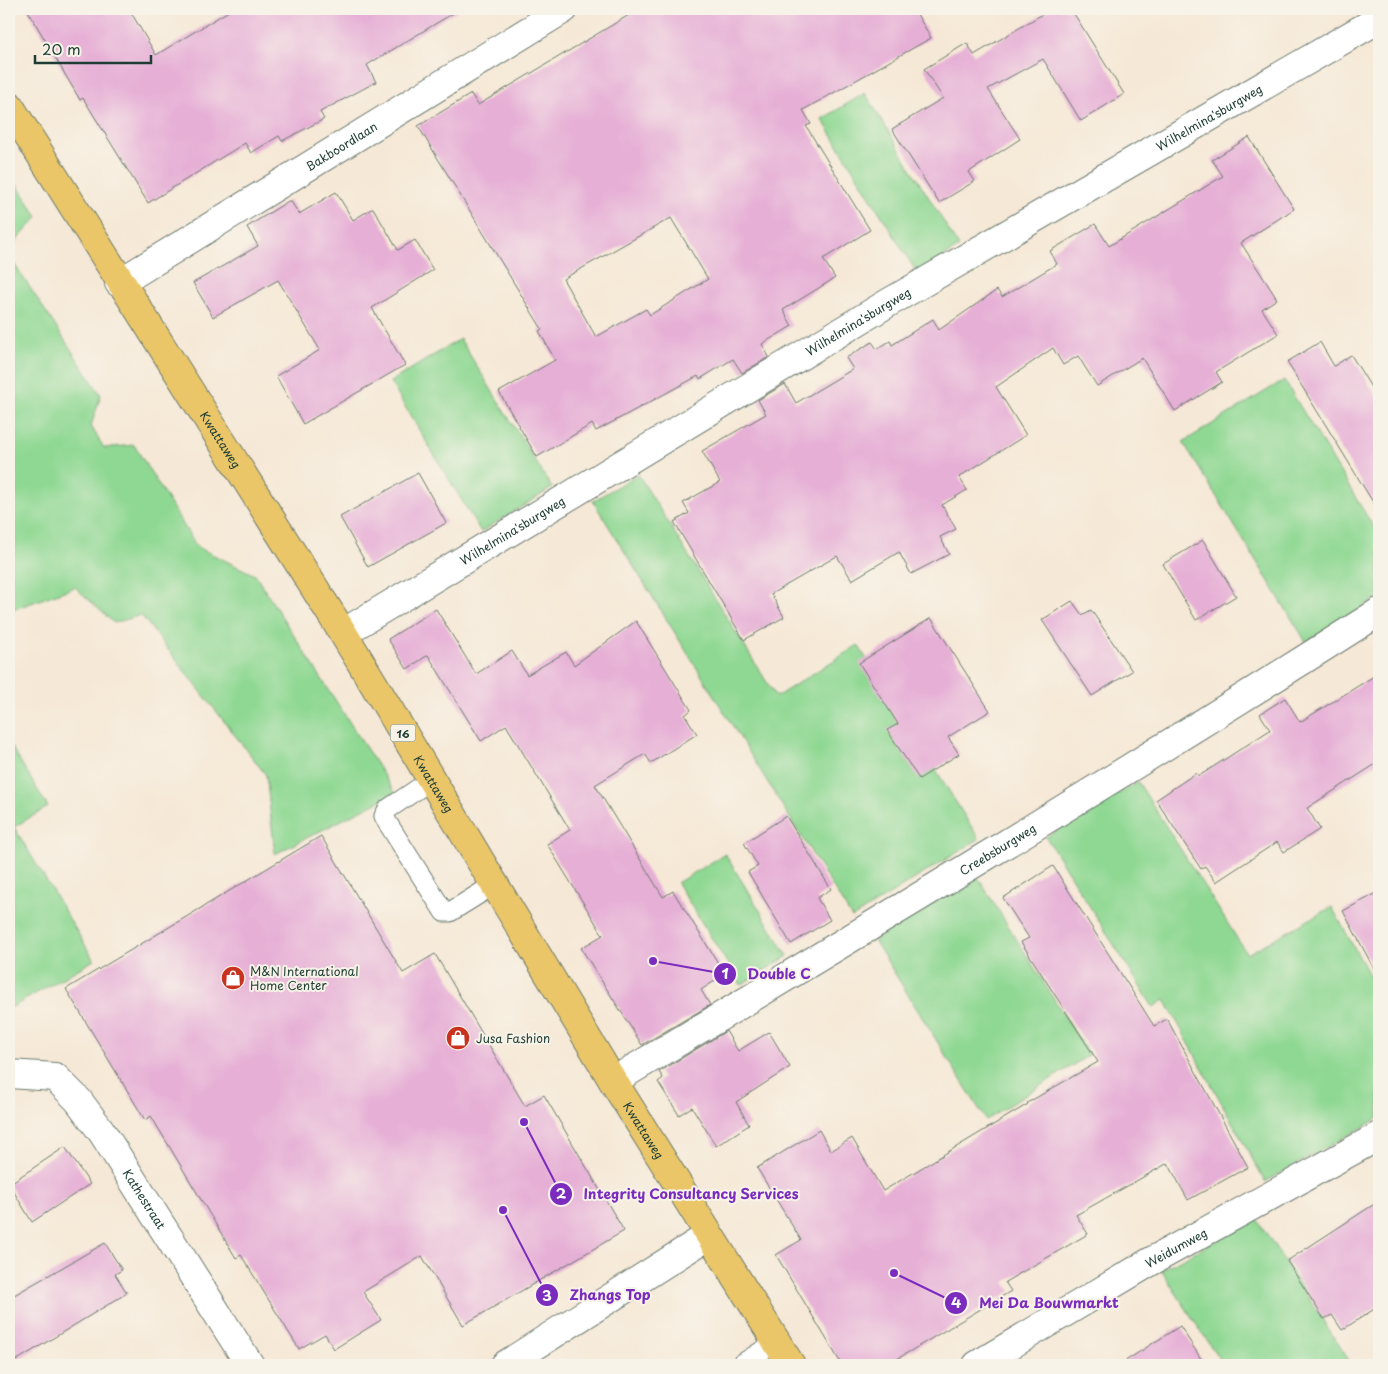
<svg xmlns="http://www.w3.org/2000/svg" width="1388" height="1374" viewBox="0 0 1388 1374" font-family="'Playpen Sans',sans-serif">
  <rect width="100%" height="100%" fill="#f7f3e8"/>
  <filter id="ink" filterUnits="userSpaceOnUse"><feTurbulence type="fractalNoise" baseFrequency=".02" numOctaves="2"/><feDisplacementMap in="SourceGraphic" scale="10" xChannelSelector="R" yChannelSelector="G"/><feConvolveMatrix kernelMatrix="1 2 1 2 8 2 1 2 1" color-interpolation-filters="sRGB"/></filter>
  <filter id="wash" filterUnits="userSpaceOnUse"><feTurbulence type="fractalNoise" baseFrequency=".0096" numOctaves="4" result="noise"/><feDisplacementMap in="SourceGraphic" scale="20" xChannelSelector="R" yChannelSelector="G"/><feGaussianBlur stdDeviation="1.12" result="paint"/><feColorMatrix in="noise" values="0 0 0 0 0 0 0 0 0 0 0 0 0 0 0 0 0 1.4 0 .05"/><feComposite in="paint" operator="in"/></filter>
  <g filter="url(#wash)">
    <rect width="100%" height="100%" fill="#f6e8d6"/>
    <g fill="#8fd893" stroke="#578a64">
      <path d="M 865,93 L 959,247 L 917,273 L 822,119 Z"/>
      <path d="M 9,176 L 11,176 L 38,217 L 9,249 Z"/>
      <path d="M 9,256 L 101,395 L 91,426 L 104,448 L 134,445 L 197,547 L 255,575 L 395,793 L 275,854 L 266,775 L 141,615 L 114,623 L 75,587 L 9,611 Z"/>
      <path d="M 460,339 L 552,488 L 481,532 L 390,382 Z"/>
      <path d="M 1284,380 L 1379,536 L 1379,597 L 1306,642 L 1183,442 Z"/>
      <path d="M 638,474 L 776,697 L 858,645 L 979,839 L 852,918 L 593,501 Z"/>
      <path d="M 9,743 L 48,807 L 14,827 L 94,960 L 9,1009 Z"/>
      <path d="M 1138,782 L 1247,954 L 1332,907 L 1379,993 L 1379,1118 L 1265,1182 L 1165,1000 L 1153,1007 L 1046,837 Z"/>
      <path d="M 725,854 L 788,956 L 741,985 L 677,883 Z"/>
      <path d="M 977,876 L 1089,1055 L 986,1120 L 874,940 Z"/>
      <path d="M 1257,1219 L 1352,1365 L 1223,1365 L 1161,1270 Z"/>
    </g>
    <g id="blocks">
      <g fill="#e6afd6" fill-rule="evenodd">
        <path d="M 27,9 L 129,9 L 156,55 L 232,9 L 460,9 L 367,65 L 376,82 L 320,112 L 324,119 L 282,141 L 279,136 L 251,153 L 245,143 L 148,203 L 83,98 L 80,100 Z"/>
        <path d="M 639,9 L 914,9 L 931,38 L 803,110 L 811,124 L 806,126 L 870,230 L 823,259 L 835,278 L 783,310 L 792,326 L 762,344 L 769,357 L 742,373 L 733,359 L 700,379 L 698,376 L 596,431 L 592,424 L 537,457 L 499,392 L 555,360 L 539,331 L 542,329 L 418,126 L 471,94 L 478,105 ZM 671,218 L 708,279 L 650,315 L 646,309 L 596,337 L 563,279 Z"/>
        <path d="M 1051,9 L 1071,9 L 1124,94 L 1081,121 L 1043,59 L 988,89 L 1020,139 L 969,172 L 975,181 L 939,203 L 892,129 L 943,98 L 924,69 L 967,43 L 974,55 Z"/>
        <path d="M 1249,137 L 1294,209 L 1241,243 L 1277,299 L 1262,309 L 1278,334 L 1216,372 L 1222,382 L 1175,411 L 1142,358 L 1097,386 L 1078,356 L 1063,365 L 1053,348 L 996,387 L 1026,435 L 959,477 L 967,490 L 942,505 L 956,529 L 940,537 L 949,554 L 911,574 L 899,552 L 852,580 L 837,556 L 771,594 L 784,617 L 744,640 L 674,522 L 689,513 L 683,503 L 720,482 L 702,451 L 766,414 L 758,400 L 785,384 L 796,403 L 853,369 L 846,358 L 872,342 L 877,349 L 890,341 L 892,345 L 933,319 L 939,330 L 997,290 L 1002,297 L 1057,264 L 1050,251 L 1095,224 L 1109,246 L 1223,176 L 1212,160 Z"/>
        <path d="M 336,192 L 353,220 L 373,208 L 398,250 L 415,240 L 433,270 L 372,308 L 405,365 L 303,424 L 276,376 L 320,350 L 278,280 L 213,317 L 193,283 L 258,246 L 247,227 L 290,200 L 299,214 Z"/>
        <path d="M 1320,342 L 1334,366 L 1351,355 L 1379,400 L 1379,512 L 1287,362 Z"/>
        <path d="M 418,473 L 446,523 L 368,567 L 340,517 Z"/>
        <path d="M 1203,540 L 1236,596 L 1196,620 L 1163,564 Z"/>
        <path d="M 1072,601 L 1082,615 L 1091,610 L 1132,671 L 1092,696 L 1042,620 Z"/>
        <path d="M 436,609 L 476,674 L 512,651 L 527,675 L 566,652 L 574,665 L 636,621 L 691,710 L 685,715 L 697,734 L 651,763 L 645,754 L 595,785 L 663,897 L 673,891 L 725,974 L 701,990 L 710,1005 L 642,1045 L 581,948 L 603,935 L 547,844 L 570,830 L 506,725 L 481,741 L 428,655 L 407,669 L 388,639 Z"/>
        <path d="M 931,618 L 990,711 L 948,737 L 959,754 L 919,779 L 887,730 L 898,724 L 859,663 Z"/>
        <path d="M 1379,673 L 1379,762 L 1307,808 L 1320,829 L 1284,852 L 1277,842 L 1216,882 L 1205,866 L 1201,869 L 1156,800 L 1196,773 L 1199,776 L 1270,730 L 1260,714 L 1285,698 L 1300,722 Z"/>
        <path d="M 786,816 L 831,889 L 817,898 L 830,920 L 791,944 L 748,872 L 758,866 L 744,843 Z"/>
        <path d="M 321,836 L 403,973 L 435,954 L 525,1106 L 544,1095 L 624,1231 L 463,1325 L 422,1256 L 363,1292 L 381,1320 L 334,1349 L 325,1334 L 299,1349 L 241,1255 L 236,1258 L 151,1116 L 145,1120 L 66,989 Z"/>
        <path d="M 1053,866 L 1154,1026 L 1167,1019 L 1248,1167 L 1188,1200 L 1168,1163 L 1076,1215 L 1088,1234 L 1005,1282 L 1011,1291 L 887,1365 L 842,1365 L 776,1255 L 801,1240 L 757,1168 L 819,1130 L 831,1151 L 852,1138 L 883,1191 L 1028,1104 L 1027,1103 L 1098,1062 L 1021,942 L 1029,938 L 1003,898 Z"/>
        <path d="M 1379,892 L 1379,978 L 1343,911 Z"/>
        <path d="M 726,1031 L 738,1051 L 769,1032 L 790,1067 L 736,1102 L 749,1125 L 716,1146 L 692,1107 L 679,1115 L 658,1082 L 663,1078 L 659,1072 Z"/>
        <path d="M 65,1147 L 90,1184 L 32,1222 L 9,1184 Z"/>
        <path d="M 1379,1201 L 1379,1306 L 1342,1330 L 1332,1315 L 1324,1319 L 1287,1261 Z"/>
        <path d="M 105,1243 L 122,1270 L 115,1274 L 127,1293 L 9,1365 L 9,1298 Z"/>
        <path d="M 1180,1326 L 1205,1365 L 1119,1365 Z"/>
      </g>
    </g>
  </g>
  <g filter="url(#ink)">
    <use href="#blocks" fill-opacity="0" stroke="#6a796d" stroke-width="1"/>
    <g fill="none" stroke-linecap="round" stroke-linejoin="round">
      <g stroke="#6a796d" stroke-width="21">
        <g id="service">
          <path d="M 431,780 L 388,809 L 384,816 L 387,822 L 444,912 L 450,912 L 495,884"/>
          <path d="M 740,1365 L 776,1342"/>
        </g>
      </g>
      <g stroke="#6a796d" stroke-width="30">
        <g id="minor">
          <path id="s1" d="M 119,283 L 564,9"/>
          <path id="s2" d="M 343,633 L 888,303 L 1379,19"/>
          <path id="s3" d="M 9,1074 L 55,1077 L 78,1100 L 102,1132 L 250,1365"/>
          <path id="s4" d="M 613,1081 C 870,927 1126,773 1379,612"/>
          <path d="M 505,1365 L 708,1236"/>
          <path id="s5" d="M 977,1365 L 1150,1262 L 1379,1136"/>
        </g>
      </g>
      <g stroke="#6a796d" stroke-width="30">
        <g id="primary">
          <path id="s6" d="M 9,105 L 343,633 L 613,1081 L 791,1365"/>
        </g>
      </g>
      <use href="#service" stroke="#fff" stroke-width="19"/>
      <use href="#minor" stroke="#fff" stroke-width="28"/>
      <use href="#primary" stroke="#eac669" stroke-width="28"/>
    </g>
  </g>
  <defs>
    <g id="shop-disc" transform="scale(1.25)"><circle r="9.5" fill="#c8321e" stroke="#f7f3e8"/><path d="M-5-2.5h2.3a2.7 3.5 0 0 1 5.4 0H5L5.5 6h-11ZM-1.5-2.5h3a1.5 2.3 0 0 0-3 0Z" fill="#fff"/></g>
  </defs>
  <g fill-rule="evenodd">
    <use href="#shop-disc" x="233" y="978"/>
    <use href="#shop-disc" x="458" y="1038"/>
  </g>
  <g text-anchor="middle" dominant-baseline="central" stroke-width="4" stroke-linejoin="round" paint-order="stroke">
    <rect fill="#f7f3e8" stroke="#60746a" stroke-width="1" x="390.5" y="724.5" width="25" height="17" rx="4"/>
    <g font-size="11" font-weight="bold" fill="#1f3d34">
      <text x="403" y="733">16</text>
    </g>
    <g font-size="12" fill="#1f3d34" stroke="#f7f3e8">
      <text stroke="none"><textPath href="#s2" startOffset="1008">Wilhelmina'sburgweg</textPath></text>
      <text stroke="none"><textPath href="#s1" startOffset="261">Bakboordlaan</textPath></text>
      <text stroke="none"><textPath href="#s2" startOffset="602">Wilhelmina'sburgweg</textPath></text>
      <text stroke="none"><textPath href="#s6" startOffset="396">Kwattaweg</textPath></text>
      <text stroke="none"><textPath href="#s2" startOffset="198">Wilhelmina'sburgweg</textPath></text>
      <text stroke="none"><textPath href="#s6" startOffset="801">Kwattaweg</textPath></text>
      <text stroke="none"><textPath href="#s4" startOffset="449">Creebsburgweg</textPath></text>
      <text stroke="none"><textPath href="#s6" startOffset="1206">Kwattaweg</textPath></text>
      <text stroke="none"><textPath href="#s3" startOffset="198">Kathestraat</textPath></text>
      <text stroke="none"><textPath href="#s5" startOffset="231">Weidumweg</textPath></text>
    </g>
    <g font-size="12" fill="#1f3d34" stroke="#f7f3e8" text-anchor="start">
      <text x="250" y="971">M&amp;N International<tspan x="250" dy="14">Home Center</tspan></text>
      <text x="476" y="1038">Jusa Fashion</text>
    </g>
  </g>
  <path fill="none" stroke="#7b2cbf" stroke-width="2" d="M653 961L725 974M524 1122L561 1194M503 1210L547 1295M894 1273L956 1303"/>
  <g fill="#7b2cbf" stroke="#f7f3e8" stroke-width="2">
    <circle cx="653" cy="961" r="5"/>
    <circle cx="524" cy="1122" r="5"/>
    <circle cx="503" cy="1210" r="5"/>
    <circle cx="894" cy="1273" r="5"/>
    <circle cx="725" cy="974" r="12"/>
    <circle cx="561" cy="1194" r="12"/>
    <circle cx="547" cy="1295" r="12"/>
    <circle cx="956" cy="1303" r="12"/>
  </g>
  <g font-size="15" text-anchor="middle" font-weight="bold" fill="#fff">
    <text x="725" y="979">1</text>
    <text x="561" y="1199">2</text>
    <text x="547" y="1301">3</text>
    <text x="956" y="1308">4</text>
  </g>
  <g font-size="14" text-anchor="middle" font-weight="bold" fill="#7b2cbf" stroke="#f7f3e8" stroke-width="4" stroke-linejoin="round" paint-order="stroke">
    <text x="779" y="979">Double C</text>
    <text x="691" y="1199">Integrity Consultancy Services</text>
    <text x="610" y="1300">Zhangs Top</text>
    <text x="1049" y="1308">Mei Da Bouwmarkt</text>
  </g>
  <rect width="1388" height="1374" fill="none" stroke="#f7f3e8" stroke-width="30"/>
  <path d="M35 55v8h116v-8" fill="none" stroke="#1f3d34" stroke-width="2.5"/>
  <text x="42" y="55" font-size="15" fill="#1f3d34" stroke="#f7f3e8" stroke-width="4" paint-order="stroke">20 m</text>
</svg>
